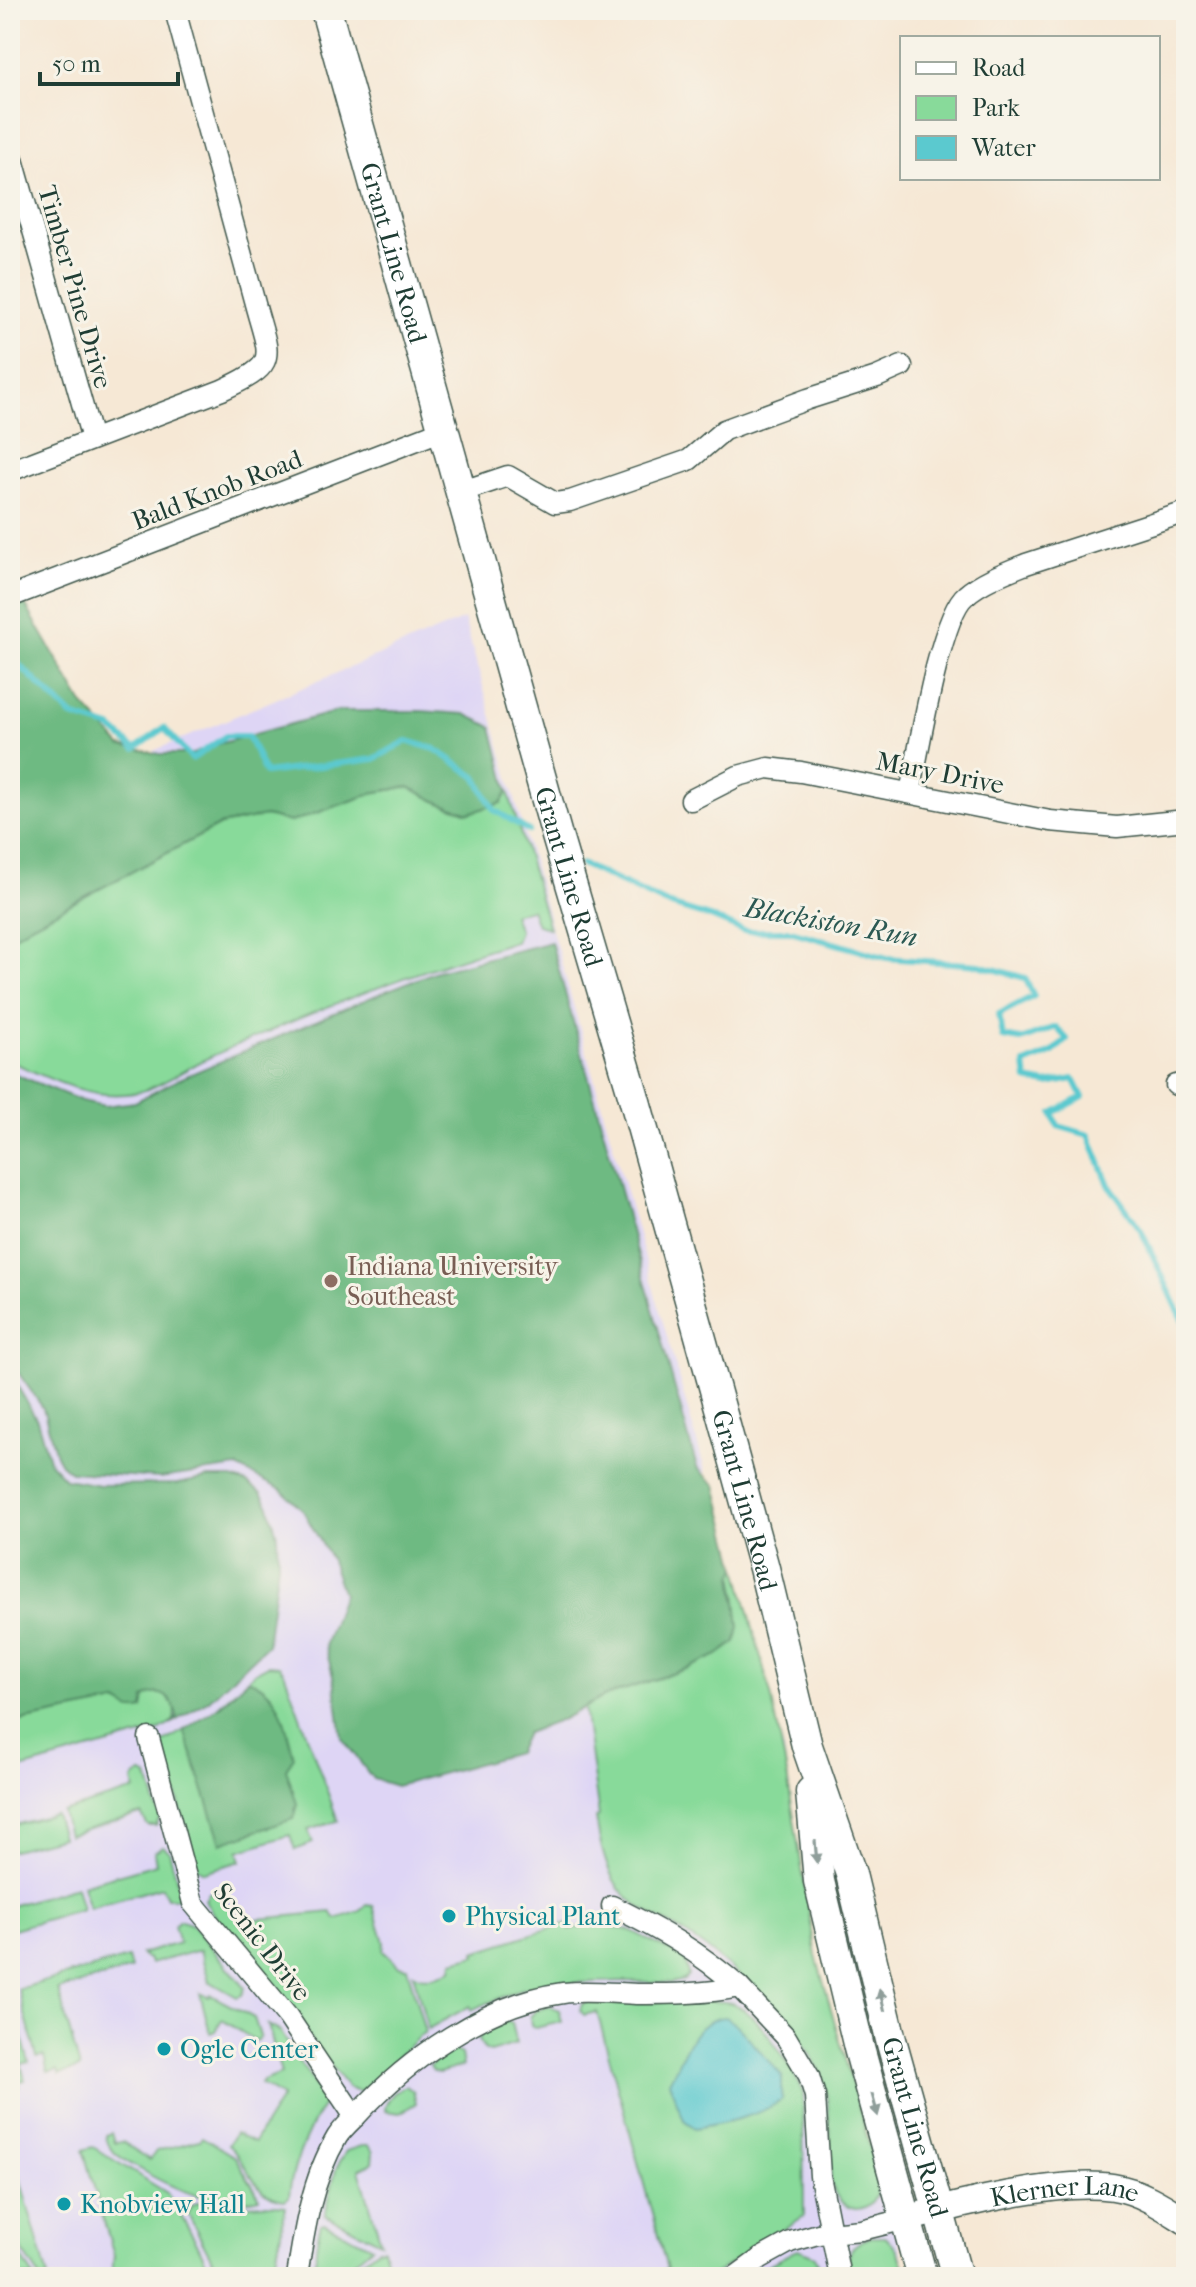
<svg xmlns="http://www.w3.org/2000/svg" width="1196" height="2287" viewBox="0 0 1196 2287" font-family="'IM FELL French Canon',serif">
  <rect width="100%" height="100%" fill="#f7f3e8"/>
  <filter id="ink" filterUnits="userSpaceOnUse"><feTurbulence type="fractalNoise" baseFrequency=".0125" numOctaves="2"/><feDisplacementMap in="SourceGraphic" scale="16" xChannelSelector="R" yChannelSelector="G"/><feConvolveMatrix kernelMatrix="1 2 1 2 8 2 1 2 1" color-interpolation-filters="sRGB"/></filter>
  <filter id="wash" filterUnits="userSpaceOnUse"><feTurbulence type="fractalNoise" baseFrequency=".006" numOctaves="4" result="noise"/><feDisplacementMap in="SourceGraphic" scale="32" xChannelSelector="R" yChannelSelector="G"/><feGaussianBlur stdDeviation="1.8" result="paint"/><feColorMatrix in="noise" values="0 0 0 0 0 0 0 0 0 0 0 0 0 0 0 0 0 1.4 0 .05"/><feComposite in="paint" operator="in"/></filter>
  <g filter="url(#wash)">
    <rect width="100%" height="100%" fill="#f6e8d5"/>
    <path fill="#ded5f5" d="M 464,619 L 784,1750 L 816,1955 L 908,2277 L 10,2277 L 10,812 Z"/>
    <g fill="#88da9a" stroke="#548c67" stroke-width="2">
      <path d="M 409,787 L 440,803 L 469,813 L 501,803 L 508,791 L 549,928 L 537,925 L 531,909 L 513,914 L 519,931 L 515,941 C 431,967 350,996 270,1031 C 249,1040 229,1048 208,1058 C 183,1070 154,1092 126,1094 C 85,1098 46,1077 10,1061 L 10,939 L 29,926 L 220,825 L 265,816 L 291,822 L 376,792 Z"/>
      <path d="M 737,1568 L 771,1695 L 785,1763 L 816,1956 L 879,2179 C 878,2218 839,2219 831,2181 C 830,2156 831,2107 824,2083 C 809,2033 727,1961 684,1933 C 659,1917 631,1908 615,1882 C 604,1863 599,1839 596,1818 L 599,1816 L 584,1708 L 603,1697 L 718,1655 L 737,1598 L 733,1574 Z"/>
      <path d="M 268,1665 L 279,1666 L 284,1672 L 338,1821 L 308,1830 L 313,1843 L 295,1850 L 290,1835 L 238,1851 L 241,1861 L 204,1872 L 197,1868 L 162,1743 L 205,1718 L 255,1672 Z"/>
      <path d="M 160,1693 L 166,1696 L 175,1708 L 174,1722 L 160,1730 L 10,1772 L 10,1723 L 117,1702 L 126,1706 L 143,1703 L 149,1694 Z"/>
      <path d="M 141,1773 L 148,1777 L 160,1818 L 156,1826 L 148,1826 L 141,1814 L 68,1835 L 62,1812 L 135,1790 L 133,1779 Z"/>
      <path d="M 55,1814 L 62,1837 L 10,1851 L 10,1826 Z"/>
      <path d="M 163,1846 L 169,1851 L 180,1892 L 178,1898 L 167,1898 L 162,1887 L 89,1908 L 82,1885 L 156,1864 L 154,1852 Z"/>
      <path d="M 76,1887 L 82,1909 L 10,1930 L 10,1906 Z"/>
      <path d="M 209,1892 L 217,1892 L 239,1918 L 248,1920 L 331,1912 L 336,1919 L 361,1911 L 366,1905 L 373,1906 L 384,1942 L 383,1951 L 399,1966 L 407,1967 L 425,2032 C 412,2041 367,2089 361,2091 C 355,2092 352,2090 348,2088 L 211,1911 L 205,1900 Z"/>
      <path d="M 179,1920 L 191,1924 L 238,1979 L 245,1988 L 242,1995 L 237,1997 L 209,1981 L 200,1950 L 150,1964 L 149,1960 L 141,1954 L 179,1943 L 174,1926 Z"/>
      <path d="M 567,1923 L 570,1930 L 598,1923 L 632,1931 L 685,1959 L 688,1976 L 684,1980 L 672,1983 L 624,1981 L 543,1984 L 522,1989 L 471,2010 L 470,2006 L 428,2029 L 413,1973 C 424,1981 441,1975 452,1969 L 453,1961 L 476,1955 L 475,1952 Z"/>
      <path d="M 128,1958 L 131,1969 L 58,1990 L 80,2068 L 60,2074 L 58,2070 L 48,2072 L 44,2056 L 37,2057 L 18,1989 Z"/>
      <path d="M 200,1993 L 209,1997 L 211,1995 L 254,2018 L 260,2036 L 256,2041 L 222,2020 L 216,2031 L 210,2033 Z"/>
      <path d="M 10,1994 L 29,2062 L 21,2064 L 25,2080 L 18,2082 L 19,2087 L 10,2089 Z"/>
      <path d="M 709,2001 C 717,2002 727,2001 734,2004 C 759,2014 793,2068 803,2093 L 804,2216 L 710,2277 L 659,2277 L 657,2273 L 667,2269 L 597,2012 L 584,2015 L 580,2010 L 582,2004 L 587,2002 Z"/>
      <path d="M 550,2006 L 559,2010 L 562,2022 L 535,2028 L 531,2025 L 530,2017 L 535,2011 Z"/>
      <path d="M 503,2021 L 511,2023 L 516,2044 L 490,2052 L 484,2049 L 479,2040 L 482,2031 Z"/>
      <path d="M 268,2025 L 280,2031 L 325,2101 C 324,2109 320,2109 316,2117 C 304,2140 291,2171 289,2197 L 285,2200 C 251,2196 252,2166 228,2145 L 235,2133 L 254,2142 L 282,2097 L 261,2084 L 263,2081 L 281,2074 Z"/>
      <path d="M 452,2048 L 461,2054 L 463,2066 L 439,2073 L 433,2071 L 430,2066 L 442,2053 Z"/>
      <path d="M 406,2086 L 413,2091 L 416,2103 L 400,2113 L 385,2111 C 385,2101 396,2088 406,2086 Z"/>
      <path d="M 112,2133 L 115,2143 L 123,2142 L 150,2160 L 156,2151 L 199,2140 L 202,2137 L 235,2157 L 260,2198 C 217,2210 171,2188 134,2166 C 120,2157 108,2152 106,2135 Z"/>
      <path d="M 361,2146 L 368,2146 L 373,2152 L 372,2163 L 359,2169 L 381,2242 L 325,2215 L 336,2169 L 346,2151 Z"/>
      <path d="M 93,2147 L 167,2193 L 196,2241 L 213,2277 L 108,2277 L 112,2271 L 114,2255 L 83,2150 Z"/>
      <path d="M 13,2154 L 48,2277 L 40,2277 L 10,2232 L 10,2155 Z"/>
      <path d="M 197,2202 L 222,2206 L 267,2204 L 286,2206 L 274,2270 L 270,2275 L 221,2277 L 188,2214 L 192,2205 Z"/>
      <path d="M 324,2223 L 372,2247 L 334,2277 L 319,2277 C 313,2259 316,2242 321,2224 Z"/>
      <path d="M 871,2237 L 885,2237 C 899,2249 902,2259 907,2277 L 849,2277 C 848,2253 846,2246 871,2237 Z"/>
      <path d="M 10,2241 L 13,2245 L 34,2277 L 10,2277 Z"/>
      <path d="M 383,2248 L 391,2277 L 342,2277 L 378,2249 Z"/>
      <path d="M 798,2249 L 815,2256 L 824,2277 L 746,2277 Z"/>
    </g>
    <g fill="#6eba82" stroke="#467c5b" stroke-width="2">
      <path d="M 25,604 L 82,703 L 121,746 L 160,754 L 193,754 L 215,745 L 338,711 L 420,711 L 465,714 L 492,727 L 508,791 L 501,803 L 469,813 L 440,803 L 409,787 L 376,792 L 291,822 L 265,816 L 220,825 L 29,926 L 10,939 L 10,609 Z"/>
      <path d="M 551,942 L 697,1468 L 716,1485 L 737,1568 L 733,1575 L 739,1626 L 736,1642 L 718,1655 L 689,1668 L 603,1697 L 559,1721 L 526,1733 L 517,1753 L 396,1786 L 373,1779 L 342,1738 L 335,1685 L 325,1644 L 343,1594 L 330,1558 L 302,1509 L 282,1490 L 237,1467 L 160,1478 L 71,1472 L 61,1464 L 56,1455 L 43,1408 L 10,1361 L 10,1072 L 82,1101 L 105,1106 L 135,1102 L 177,1080 L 386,991 L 437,971 Z"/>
      <path d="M 10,1373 L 37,1420 L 50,1463 L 65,1479 L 100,1485 L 177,1484 L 208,1478 L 232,1478 L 247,1483 L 261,1493 L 269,1506 L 277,1535 L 278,1564 L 267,1645 L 209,1700 L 169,1725 L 177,1717 C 174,1700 162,1686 145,1698 L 143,1709 C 130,1713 127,1707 117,1702 L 10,1723 Z"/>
      <path d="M 248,1679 C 283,1692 285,1725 294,1757 L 286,1769 L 297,1804 L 293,1819 L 221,1843 L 184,1730 L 221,1705 Z"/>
    </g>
    <path fill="#5bc9cf" stroke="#3d8382" stroke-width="2" d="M 726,2017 L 738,2026 L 782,2076 L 782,2100 C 757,2117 724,2123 695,2128 L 684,2120 L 669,2082 C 682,2058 693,2018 726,2017 Z"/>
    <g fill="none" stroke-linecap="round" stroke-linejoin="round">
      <g stroke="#5bc9cf" stroke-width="6">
        <path d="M 10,656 L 72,716 L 111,728 L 135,749 L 164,728 L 192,759 L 226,736 L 248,736 L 265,773 L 374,759 L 407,741 L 435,749 L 476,777 L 494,810 L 529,831"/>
        <path d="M 581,864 L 667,904 L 713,918 L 744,931 L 790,931 L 887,958 L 979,965 L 1025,978 L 1034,996 L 999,1014 L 1003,1037 L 1021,1040 L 1056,1027 L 1067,1039 L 1053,1052 L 1025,1064 L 1027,1080 L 1047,1084 L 1074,1079 L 1083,1097 L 1053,1113 L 1058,1126 L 1089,1135 L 1109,1185 L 1141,1230 L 1186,1327"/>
      </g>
    </g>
  </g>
  <g filter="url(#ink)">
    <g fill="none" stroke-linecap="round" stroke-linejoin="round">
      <g stroke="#3f574c" stroke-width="23">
        <g id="minor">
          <path d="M 10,149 L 92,439"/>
          <path d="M 10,471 L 222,390 C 282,363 269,358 254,300 L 175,10"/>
          <path d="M 460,492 L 508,476 L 555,503 L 570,501 L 689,460 L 724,430 L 808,399 L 877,377 L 902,366"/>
          <path d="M 10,597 L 443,430"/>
          <path d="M 910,793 C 918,755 940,615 966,595 C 982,581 1006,572 1026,564 L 1186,512"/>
          <path d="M 691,800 L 738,776 L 768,768 L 801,772 L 1050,821 L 1117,827 L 1186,820"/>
          <path d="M 1176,1085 L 1186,1083"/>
          <path d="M 149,1738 L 193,1903 L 288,2017 L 355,2117"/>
          <path d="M 612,1906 C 661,1930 698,1951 739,1987"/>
          <path d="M 297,2277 C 304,2230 312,2179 337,2137 C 342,2129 350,2122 357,2115 C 408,2059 487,2003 563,1993 C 587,1990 612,1993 636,1994 C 670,1994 706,1994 739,1987 L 786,2037 L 809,2076 L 815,2096 L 820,2176 L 840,2277"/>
          <path d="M 735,2277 L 761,2258 L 790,2242 L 818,2234 L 861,2230 L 906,2219"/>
        </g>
      </g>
      <g stroke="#3f574c" stroke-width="29">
        <g id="tertiary">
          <path id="s1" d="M 906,2219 C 959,2204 1059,2179 1113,2187 C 1140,2191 1164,2207 1186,2221"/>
        </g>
      </g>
      <g stroke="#3f574c" stroke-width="33">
        <g id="secondary">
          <path id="s2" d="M 326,10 L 557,836 L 633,1094 L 719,1404 L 764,1568 L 807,1746 L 851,1874 L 891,2040 L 957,2277"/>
          <path d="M 811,1792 L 819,1881 L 859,2048 L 922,2277"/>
        </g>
      </g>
      <use href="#minor" stroke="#fff" stroke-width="20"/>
      <use href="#tertiary" stroke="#fff" stroke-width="26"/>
      <use href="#secondary" stroke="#fff" stroke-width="30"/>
    </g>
    <defs><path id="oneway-solid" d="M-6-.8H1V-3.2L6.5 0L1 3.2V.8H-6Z" transform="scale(2)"/></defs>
    <g fill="#8f9e9a">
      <use href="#oneway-solid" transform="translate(816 1852) rotate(85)"/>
      <use href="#oneway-solid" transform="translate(882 2000) rotate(-103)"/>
      <use href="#oneway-solid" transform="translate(875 2105) rotate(75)"/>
    </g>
  </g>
  <circle fill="#8d6e63" stroke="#f7f3e8" stroke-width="3" cx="331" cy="1281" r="8"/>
  <g fill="#0f9aa8" stroke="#f7f3e8" stroke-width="3">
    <circle cx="449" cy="1916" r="8"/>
    <circle cx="164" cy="2049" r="8"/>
    <circle cx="64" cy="2204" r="8"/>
  </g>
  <g text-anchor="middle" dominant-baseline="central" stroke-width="6" stroke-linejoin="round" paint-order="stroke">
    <g font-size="26" fill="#1f3d34" stroke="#f7f3e8">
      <text stroke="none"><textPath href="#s2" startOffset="252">Grant Line Road</textPath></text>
      <text transform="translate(75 287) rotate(74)">Timber Pine Drive</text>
      <text transform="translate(217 490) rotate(-21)">Bald Knob Road</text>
      <text transform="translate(940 773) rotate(11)">Mary Drive</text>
      <text stroke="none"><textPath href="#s2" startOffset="900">Grant Line Road</textPath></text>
      <text stroke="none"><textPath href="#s2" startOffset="1548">Grant Line Road</textPath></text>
      <text transform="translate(262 1942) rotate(52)">Scenic Drive</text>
      <text stroke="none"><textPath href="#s2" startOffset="2198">Grant Line Road</textPath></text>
      <text stroke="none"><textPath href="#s1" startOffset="162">Klerner Lane</textPath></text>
    </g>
    <g font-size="26" fill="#785e54" stroke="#f7f3e8" text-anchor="start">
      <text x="347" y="1266">Indiana University<tspan x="347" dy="30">Southeast</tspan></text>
    </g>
    <g font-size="26" fill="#0d838f" stroke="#f7f3e8" text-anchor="start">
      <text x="465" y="1916">Physical Plant</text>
      <text x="180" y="2049">Ogle Center</text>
      <text x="80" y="2204">Knobview Hall</text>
    </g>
    <g font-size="28" font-style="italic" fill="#2b5953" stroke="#f7f3e8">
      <text transform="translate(831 922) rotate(10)">Blackiston Run</text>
    </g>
  </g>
  <rect width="1196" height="2287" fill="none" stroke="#f7f3e8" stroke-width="40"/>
  <rect x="900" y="36" width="260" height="144" fill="#f7f3e8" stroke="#a1aaa0" stroke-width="2"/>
  <rect x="916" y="62" width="40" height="12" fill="#ffffff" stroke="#a1aaa0" stroke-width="2"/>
  <text x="972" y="76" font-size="24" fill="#1f3d34">Road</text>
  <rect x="916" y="96" width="40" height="24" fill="#88da9a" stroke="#a1aaa0" stroke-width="2"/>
  <text x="972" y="116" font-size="24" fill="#1f3d34">Park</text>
  <rect x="916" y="136" width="40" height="24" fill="#5bc9cf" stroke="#a1aaa0" stroke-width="2"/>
  <text x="972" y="156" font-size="24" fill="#1f3d34">Water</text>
  <path d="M40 72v12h138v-12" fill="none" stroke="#1f3d34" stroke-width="4"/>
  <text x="52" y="72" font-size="24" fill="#1f3d34" stroke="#f7f3e8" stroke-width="6" paint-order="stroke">50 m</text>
</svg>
